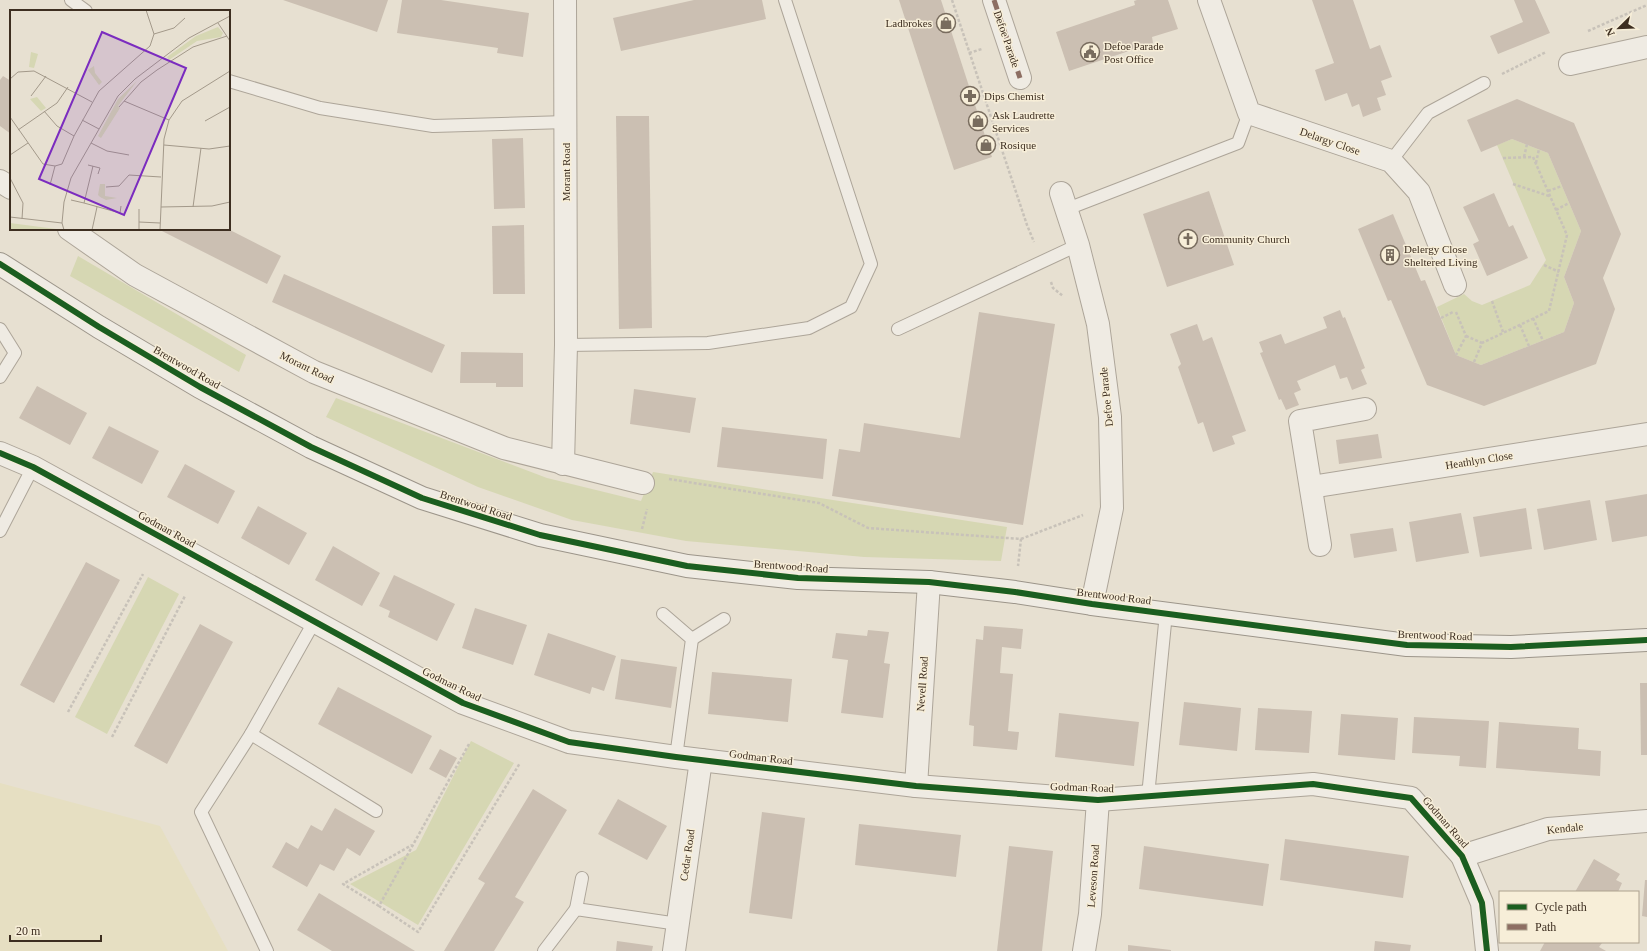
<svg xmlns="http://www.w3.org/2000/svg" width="1647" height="951" viewBox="0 0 1647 951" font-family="Georgia,serif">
  <rect width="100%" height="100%" fill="#e7e0d1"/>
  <path fill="#e6dfc2" d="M 0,783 L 160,826 L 228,951 L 0,951 Z"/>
  <g fill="#d6d7b3">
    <path d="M 1512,139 L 1548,153 L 1581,231 L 1564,277 L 1574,303 L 1564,332 L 1481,365 L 1456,355 L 1437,307 L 1464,294 L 1472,301 L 1482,305 L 1530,285 L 1546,260 L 1497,145 Z"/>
    <path d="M 78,256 L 246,355 L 239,372 L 70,276 Z"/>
    <path d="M 336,398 L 547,478 L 641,501 L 653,472 L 1007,527 L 1001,561 L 864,557 L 686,541 L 572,520 L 478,487 L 326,417 Z"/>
    <path d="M 148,577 L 179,594 L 107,734 L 75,717 Z"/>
    <path d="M 471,741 L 514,763 L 418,925 L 350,884 L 416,850 Z"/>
  </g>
  <g fill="#cbbfb2">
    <path d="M 283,0 L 388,0 L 377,32 Z"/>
    <path d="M 402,0 L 441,0 L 529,13 L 523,57 L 497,53 L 498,48 L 397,33 Z"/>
    <path d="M 694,0 L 762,0 L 766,19 L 621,51 L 613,18 Z"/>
    <path d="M 899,0 L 941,0 L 992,157 L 954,170 Z"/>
    <path d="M 1137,0 L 1168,0 L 1178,29 L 1152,37 L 1153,43 L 1069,71 L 1056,32 L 1135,5 L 1134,1 Z"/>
    <path d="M 1312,0 L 1353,0 L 1370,49 L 1380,45 L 1392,77 L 1381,81 L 1386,95 L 1377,98 L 1381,110 L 1363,117 L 1359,104 L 1352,107 L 1347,93 L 1325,101 L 1315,70 L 1334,63 Z"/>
    <path d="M 1514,0 L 1535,0 L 1550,33 L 1498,54 L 1490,36 L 1523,22 Z"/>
    <path d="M 3,76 L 11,81 L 11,134 L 0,126 L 0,80 Z"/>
    <path d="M 1517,99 L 1574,123 L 1621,234 L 1603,278 L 1615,309 L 1596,364 L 1484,406 L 1427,385 L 1391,300 L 1388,301 L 1358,229 L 1393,214 L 1421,281 L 1425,280 L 1456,355 L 1481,365 L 1564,332 L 1574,303 L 1564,277 L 1581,231 L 1548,153 L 1512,139 L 1481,152 L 1467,120 Z"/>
    <path d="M 616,116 L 649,116 L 652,328 L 619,329 Z"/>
    <path d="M 523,138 L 525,208 L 494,209 L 492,139 Z"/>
    <path d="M 1209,191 L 1234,265 L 1167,287 L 1143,214 Z"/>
    <path d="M 1494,193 L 1509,227 L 1513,225 L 1528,258 L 1487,276 L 1473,244 L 1479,241 L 1463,207 Z"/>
    <path d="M 524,225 L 525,294 L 493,294 L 492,226 Z"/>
    <path d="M 158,229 L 228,229 L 281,256 L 267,284 Z"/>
    <path d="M 284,274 L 445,345 L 432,373 L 272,302 Z"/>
    <path d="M 1340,310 L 1343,318 L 1345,317 L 1365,368 L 1361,370 L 1367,384 L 1352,390 L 1347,377 L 1340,379 L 1335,365 L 1297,381 L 1301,390 L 1294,393 L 1299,405 L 1286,410 L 1281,399 L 1279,400 L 1260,353 L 1263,352 L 1259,342 L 1281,334 L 1285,344 L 1327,328 L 1323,317 Z"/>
    <path d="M 979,312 L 1055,324 L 1023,525 L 832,496 L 839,449 L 860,452 L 864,423 L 960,438 Z"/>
    <path d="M 1197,324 L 1203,341 L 1212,337 L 1246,431 L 1232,436 L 1235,444 L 1213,452 L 1203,422 L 1198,424 L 1178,367 L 1181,364 L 1170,334 Z"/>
    <path d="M 461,352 L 523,353 L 523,387 L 496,387 L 496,383 L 460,383 Z"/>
    <path d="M 37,386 L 87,413 L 70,445 L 19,418 Z"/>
    <path d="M 634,389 L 696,398 L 690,433 L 630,424 Z"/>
    <path d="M 109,426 L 159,451 L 142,484 L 92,458 Z"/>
    <path d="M 722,427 L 827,439 L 823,479 L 717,467 Z"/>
    <path d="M 1378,434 L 1382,458 L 1339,464 L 1336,440 Z"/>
    <path d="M 185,464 L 235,491 L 218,524 L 167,497 Z"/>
    <path d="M 1647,494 L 1647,536 L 1612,542 L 1605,501 Z"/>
    <path d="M 1590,500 L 1597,540 L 1544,550 L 1537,509 Z"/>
    <path d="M 258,506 L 307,533 L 289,565 L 241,538 Z"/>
    <path d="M 1526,508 L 1532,549 L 1480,557 L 1473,517 Z"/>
    <path d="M 1461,513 L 1469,553 L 1416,562 L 1409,522 Z"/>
    <path d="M 1393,528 L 1397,551 L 1354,558 L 1350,534 Z"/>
    <path d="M 333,546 L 380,573 L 362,606 L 315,580 Z"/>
    <path d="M 86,562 L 120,580 L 54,703 L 20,685 Z"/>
    <path d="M 394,575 L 455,604 L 437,641 L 388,617 L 390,611 L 379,606 Z"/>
    <path d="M 475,608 L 527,625 L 513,665 L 462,648 Z"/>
    <path d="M 200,624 L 233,642 L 167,764 L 134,746 Z"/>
    <path d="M 984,626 L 1023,629 L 1021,649 L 1002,647 L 1000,673 L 1013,674 L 1008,731 L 1019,732 L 1017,750 L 973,746 L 974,726 L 969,725 L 976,639 L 983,640 Z"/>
    <path d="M 868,630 L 889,632 L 884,663 L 890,664 L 883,718 L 841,713 L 848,660 L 832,658 L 836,633 L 867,636 Z"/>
    <path d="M 548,633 L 616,656 L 604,691 L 592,687 L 590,694 L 534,675 Z"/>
    <path d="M 621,659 L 677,667 L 671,708 L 615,699 Z"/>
    <path d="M 712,672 L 792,679 L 788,722 L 708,714 Z"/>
    <path d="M 1640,683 L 1647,683 L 1647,755 L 1641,755 Z"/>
    <path d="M 338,687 L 432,736 L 412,774 L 318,724 Z"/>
    <path d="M 1184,702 L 1241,708 L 1237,751 L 1179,745 Z"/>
    <path d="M 1258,708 L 1312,711 L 1309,753 L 1255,750 Z"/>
    <path d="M 1059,713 L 1139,722 L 1134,766 L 1055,757 Z"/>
    <path d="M 1341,714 L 1398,718 L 1395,760 L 1338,755 Z"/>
    <path d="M 1414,717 L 1489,721 L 1486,768 L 1459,766 L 1460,756 L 1412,753 Z"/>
    <path d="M 1499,722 L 1579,728 L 1578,749 L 1601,751 L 1600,776 L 1496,768 Z"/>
    <path d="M 440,749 L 457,758 L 446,778 L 429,769 Z"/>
    <path d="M 533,789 L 567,810 L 515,897 L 524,902 L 494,951 L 444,951 L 485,883 L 478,879 Z"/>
    <path d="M 618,799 L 667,826 L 647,860 L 598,834 Z"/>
    <path d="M 335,808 L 375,831 L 360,856 L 347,848 L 334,871 L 320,864 L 307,887 L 272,867 L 286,842 L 298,849 L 311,825 L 322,831 Z"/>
    <path d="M 762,812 L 805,818 L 792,919 L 749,913 Z"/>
    <path d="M 859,824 L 961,835 L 956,877 L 855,865 Z"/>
    <path d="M 1285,839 L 1409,856 L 1403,898 L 1280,880 Z"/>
    <path d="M 1009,846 L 1053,851 L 1042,951 L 997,951 Z"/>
    <path d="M 1144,846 L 1269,864 L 1263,906 L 1139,889 Z"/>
    <path d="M 1594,859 L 1620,874 L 1616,880 L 1622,883 L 1618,892 L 1575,892 Z"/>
    <path d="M 1645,880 L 1647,880 L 1647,917 L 1642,916 Z"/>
    <path d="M 319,893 L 415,951 L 332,951 L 297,930 Z"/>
    <path d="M 617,941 L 653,946 L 652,951 L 616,951 Z"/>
    <path d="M 1375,941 L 1411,945 L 1410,951 L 1374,951 Z"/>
    <path d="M 1545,942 L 1600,942 L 1602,943 L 1599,947 L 1606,951 L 1540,951 Z"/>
    <path d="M 1128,945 L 1171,950 L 1171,951 L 1128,951 Z"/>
  </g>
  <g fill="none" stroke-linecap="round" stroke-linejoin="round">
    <g stroke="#ada599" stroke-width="14">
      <g id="lane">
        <path d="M 71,0 L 86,11"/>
        <path d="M 229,81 L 320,108 L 433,126 L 566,122"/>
        <path d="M 1391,161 L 1428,113 L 1484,83"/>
        <path d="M 1067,209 L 1238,143 L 1249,113"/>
        <path d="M 0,329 L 15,353 L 0,377"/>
        <path d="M 898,329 L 1078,245"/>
        <path d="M 566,345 L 708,343 L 809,328 L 851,307 L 871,264 L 785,0"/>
        <path d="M 0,531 L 33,467"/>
        <path d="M 663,614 L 692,639 L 676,757"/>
        <path d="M 692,639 L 724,619"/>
        <path d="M 251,734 L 376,811"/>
        <path d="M 1148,796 L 1166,613"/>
        <path d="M 576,909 L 582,878"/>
        <path d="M 267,951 L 201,812 L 251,734 L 314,622"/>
        <path d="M 544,951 L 576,909 L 678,924"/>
      </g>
    </g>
    <g stroke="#ada599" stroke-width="24">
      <g id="street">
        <path d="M 994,0 L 1020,78"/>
        <path d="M 1209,0 L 1249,113 L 1391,161 L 1419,192 L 1455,285"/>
        <path d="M 1570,64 L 1647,47"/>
        <path d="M 0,181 L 11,188"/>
        <path d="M 1061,193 L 1078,245 L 1098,324 L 1110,417 L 1112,508 L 1092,604"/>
        <path d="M 69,229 L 135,275 L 314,372 L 504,448 L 643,483"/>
        <path d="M 0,453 L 33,467 L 463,703 L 569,742 L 676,757 L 916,786 L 1098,800 L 1313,784 L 1411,798 L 1462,856 L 1482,903 L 1487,951"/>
        <path d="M 563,464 L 566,345 L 565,0"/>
        <path d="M 1311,487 L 1647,434"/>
        <path d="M 1320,545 L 1300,421 L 1365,409"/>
        <path d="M 916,786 L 929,582"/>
        <path d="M 1462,856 L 1548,829 L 1647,821"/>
        <path d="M 674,951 L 701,760"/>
        <path d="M 1084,951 L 1090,914 L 1098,800"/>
      </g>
    </g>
    <g stroke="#9c958a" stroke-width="24">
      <path id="secondary" d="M 0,264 L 99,327 L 200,387 L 311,447 L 422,498 L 540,535 L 687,566 L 798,578 L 929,582 L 1015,592 L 1092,604 L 1407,645 L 1511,647 L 1647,640"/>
    </g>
    <g stroke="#c8c2b9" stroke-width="2.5" stroke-dasharray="3 2" stroke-linecap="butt">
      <path d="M 952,0 L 1027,225 L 1034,242"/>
      <path d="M 1588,31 L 1647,5"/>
      <path d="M 969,53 L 982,49"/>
      <path d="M 1502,74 L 1546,52"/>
      <path d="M 1524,157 L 1527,144"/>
      <path d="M 1536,163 L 1539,149"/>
      <path d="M 1513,184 L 1549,196"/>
      <path d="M 1548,191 L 1562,186"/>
      <path d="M 1556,210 L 1569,203"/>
      <path d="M 1544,265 L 1559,272"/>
      <path d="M 1051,282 L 1053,288 L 1063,296"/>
      <path d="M 1492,301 L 1503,332"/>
      <path d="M 1456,312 L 1466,336 L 1456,355"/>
      <path d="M 1441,318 L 1453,312"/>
      <path d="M 1533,318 L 1543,341"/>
      <path d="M 1520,325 L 1529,346"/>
      <path d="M 1466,336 L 1482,343"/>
      <path d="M 1474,362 L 1482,343 L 1549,311 L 1567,235 L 1533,157 L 1503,158"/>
      <path d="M 669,479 L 819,503 L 868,528 L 1021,539 L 1018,566"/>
      <path d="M 642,529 L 647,509"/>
      <path d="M 1021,539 L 1083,515"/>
      <path d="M 68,712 L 143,574"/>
      <path d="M 112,737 L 185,596"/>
      <path d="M 469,744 L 379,906 L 418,932 L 520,763"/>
      <path d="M 379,906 L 343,884 L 412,845"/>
    </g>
    <use href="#lane" stroke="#efebe3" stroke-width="12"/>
    <use href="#street" stroke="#efebe3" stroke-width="22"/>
    <use href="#secondary" stroke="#efebe3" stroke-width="22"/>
    <path stroke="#8d6e63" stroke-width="5" stroke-dasharray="10 5" stroke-linecap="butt" d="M 994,0 L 1020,78"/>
    <g stroke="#f7eed8" stroke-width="8">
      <g id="cycleway">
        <path d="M 0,264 L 99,327 L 200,387 L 311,447 L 422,498 L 540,535 L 687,566 L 798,578 L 929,582 L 1015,592 L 1092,604 L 1407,645 L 1511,647 L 1647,640"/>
        <path d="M 0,453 L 33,467 L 463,703 L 569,742 L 676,757 L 916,786 L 1098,800 L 1313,784 L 1411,798 L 1462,856 L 1482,903 L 1487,951"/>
      </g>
    </g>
    <use href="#cycleway" stroke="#1b5e20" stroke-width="6"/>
  </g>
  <defs>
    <g id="shop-ring" transform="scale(1)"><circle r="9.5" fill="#f7eed8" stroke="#786c5e" stroke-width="1.5"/><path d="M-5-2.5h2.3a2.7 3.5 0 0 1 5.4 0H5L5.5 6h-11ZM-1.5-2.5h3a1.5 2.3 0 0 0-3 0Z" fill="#786c5e"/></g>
    <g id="civic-ring" transform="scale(1)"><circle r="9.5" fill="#f7eed8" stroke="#786c5e" stroke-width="1.5"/><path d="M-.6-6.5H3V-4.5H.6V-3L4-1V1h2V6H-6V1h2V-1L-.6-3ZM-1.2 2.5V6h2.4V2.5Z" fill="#786c5e"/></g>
    <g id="pharmacy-ring" transform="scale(1)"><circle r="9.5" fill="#f7eed8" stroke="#786c5e" stroke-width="1.5"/><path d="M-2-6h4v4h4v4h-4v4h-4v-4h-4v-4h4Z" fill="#786c5e"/></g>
    <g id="church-ring" transform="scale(1)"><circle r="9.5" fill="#f7eed8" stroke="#786c5e" stroke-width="1.5"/><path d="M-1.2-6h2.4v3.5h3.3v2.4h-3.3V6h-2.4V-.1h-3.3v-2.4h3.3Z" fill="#786c5e"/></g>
    <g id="building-ring" transform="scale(1)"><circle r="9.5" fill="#f7eed8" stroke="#786c5e" stroke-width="1.5"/><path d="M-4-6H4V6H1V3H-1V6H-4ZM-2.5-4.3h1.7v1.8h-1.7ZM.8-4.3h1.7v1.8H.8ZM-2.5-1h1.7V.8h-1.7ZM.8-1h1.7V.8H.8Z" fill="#786c5e"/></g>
  </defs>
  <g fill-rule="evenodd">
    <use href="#shop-ring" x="946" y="23"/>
    <use href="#civic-ring" x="1090" y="52"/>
    <use href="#pharmacy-ring" x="970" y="96"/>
    <use href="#shop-ring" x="978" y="121"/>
    <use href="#shop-ring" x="986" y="145"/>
    <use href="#church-ring" x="1188" y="239"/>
    <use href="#building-ring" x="1390" y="255"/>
  </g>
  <g text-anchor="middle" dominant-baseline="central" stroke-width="3" stroke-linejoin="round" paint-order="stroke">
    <g font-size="11" fill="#3d2e20" stroke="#f7eed8" text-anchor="start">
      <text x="932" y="23" text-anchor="end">Ladbrokes</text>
      <text x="1104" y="46">Defoe Parade<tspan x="1104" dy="13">Post Office</tspan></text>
      <text x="984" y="96">Dips Chemist</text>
      <text x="992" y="115">Ask Laudrette<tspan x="992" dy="13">Services</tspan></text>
      <text x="1000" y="145">Rosique</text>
      <text x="1202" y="239">Community Church</text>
      <text x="1404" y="249">Delergy Close<tspan x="1404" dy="13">Sheltered Living</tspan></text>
    </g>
    <g font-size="11" fill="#3d2e20" stroke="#f7eed8">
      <text transform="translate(1007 39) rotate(71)">Defoe Parade</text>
      <text transform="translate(1330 141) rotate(19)">Delargy Close</text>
      <text transform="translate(566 172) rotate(-90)">Morant Road</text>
      <text transform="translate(187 367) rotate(30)">Brentwood Road</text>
      <text transform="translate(307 367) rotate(26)">Morant Road</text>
      <text transform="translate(1106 397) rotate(-96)">Defoe Parade</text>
      <text transform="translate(1479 460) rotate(-9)">Heathlyn Close</text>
      <text transform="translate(476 505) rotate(18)">Brentwood Road</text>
      <text transform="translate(167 529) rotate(29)">Godman Road</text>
      <text transform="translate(791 566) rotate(4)">Brentwood Road</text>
      <text transform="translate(1114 596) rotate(7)">Brentwood Road</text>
      <text transform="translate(1435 635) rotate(2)">Brentwood Road</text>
      <text transform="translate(452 684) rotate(26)">Godman Road</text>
      <text transform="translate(922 684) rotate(-86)">Nevell Road</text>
      <text transform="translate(761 757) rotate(7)">Godman Road</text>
      <text transform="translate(1082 787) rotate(2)">Godman Road</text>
      <text transform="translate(1446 822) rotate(49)">Godman Road</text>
      <text transform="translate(1565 828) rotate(-6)">Kendale</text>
      <text transform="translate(687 855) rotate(-82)">Cedar Road</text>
      <text transform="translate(1093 876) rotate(-86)">Leveson Road</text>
    </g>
  </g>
  <g transform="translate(10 10)">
    <rect width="220" height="220" fill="#e7e0d1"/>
    <path d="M 208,17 L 213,23 L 211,27 L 187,31 L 159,50 L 157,47 L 186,26 ZM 21,42 L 28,44 L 24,58 L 19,57 ZM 84,56 L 85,63 L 92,72 L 89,75 L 78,60 ZM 127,71 L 108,96 L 110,98 L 91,128 L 88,126 L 108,89 ZM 27,87 L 36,98 L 31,101 L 20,89 ZM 90,174 L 95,174 L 95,186 L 107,188 L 96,190 L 90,187 L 88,185 ZM 0,213 L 46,219 L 46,220 L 0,220 Z" fill="#d6d7b3"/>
    <path fill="none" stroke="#a3998a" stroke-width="1" d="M 208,13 L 220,31M 144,24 L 164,18 L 175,8M 0,69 L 8,62 L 24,61 L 82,92M 21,86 L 36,66M 114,91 L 159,110M 109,97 L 131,72 L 147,60 L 183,37 L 217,26M 34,101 L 47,116 L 64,126M 0,107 L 33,154 L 45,156 L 52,154 L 64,126 L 89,81 L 140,36 L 144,24 L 136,0M 72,110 L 89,119M 195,111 L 220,97M 8,120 L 47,93 L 58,77M 81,133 L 97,141 L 119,145M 154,135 L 199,139 L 220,136M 0,145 L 18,133M 78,155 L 90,158 L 88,164M 83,156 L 74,193 L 110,203 L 111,196M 0,168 L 13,193 L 12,209M 40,175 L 45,156M 96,177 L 109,176 L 119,165 L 151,167M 61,190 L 74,193M 151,197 L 202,196 L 220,192M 183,197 L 191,138M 0,207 L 52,213M 129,212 L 150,213M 54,220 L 52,213 L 54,192 L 61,168 L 108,86 L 125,69 L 179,28 L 220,6M 82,220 L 87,197M 129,220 L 129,199M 150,220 L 154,129 L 159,110 L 172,91 L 220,61"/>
    <path fill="#7b2cbf" fill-opacity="0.15" stroke="#7b2cbf" stroke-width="2" d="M 92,22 L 176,58 L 114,205 L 29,169 Z"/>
    <rect width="220" height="220" fill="none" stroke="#3d2e20" stroke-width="2"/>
  </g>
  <rect x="1499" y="891" width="140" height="52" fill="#f7eed8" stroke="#ada18e"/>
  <rect x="1507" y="904" width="20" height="6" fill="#1b5e20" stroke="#ada18e"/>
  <text x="1535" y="911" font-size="12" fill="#3d2e20">Cycle path</text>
  <rect x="1507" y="924" width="20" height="6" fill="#8d6e63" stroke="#ada18e"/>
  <text x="1535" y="931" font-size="12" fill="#3d2e20">Path</text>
  <g transform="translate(1619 28) rotate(247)" stroke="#f7eed8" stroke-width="3" paint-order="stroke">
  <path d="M0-3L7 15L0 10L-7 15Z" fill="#3d2e20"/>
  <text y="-6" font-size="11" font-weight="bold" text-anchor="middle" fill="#3d2e20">N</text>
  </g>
  <path d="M10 935v6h91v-6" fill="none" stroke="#3d2e20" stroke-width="2"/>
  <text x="16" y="935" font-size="12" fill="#3d2e20" stroke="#f7eed8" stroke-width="3" paint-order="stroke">20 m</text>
</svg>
